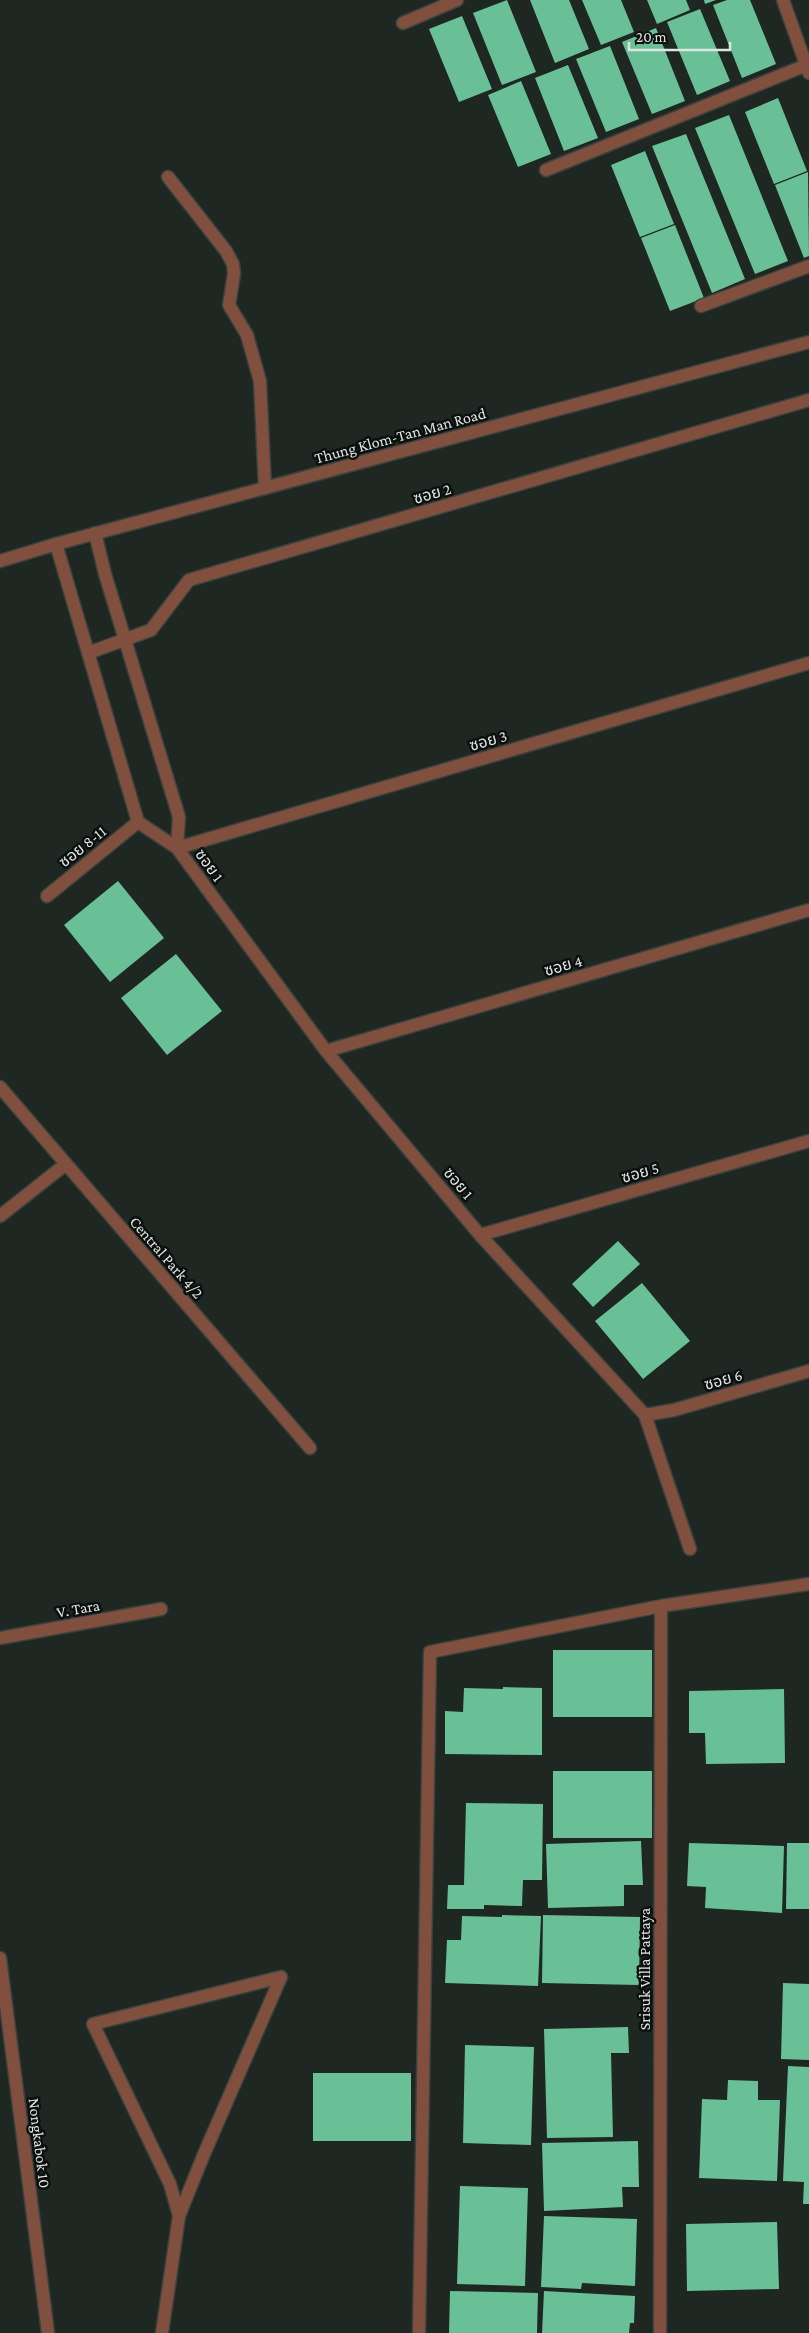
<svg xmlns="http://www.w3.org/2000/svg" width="809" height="2333" font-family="'Crimson Pro','Noto Sans Thai',serif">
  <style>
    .building { fill: #69c097 }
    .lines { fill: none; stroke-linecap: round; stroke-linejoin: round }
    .minor-casing { stroke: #3a423e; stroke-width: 15 }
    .tertiary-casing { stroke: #3a423e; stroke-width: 15 }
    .minor { stroke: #814f3d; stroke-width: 12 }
    .tertiary { stroke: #814f3d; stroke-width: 12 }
    .labels { text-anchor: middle; stroke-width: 5; stroke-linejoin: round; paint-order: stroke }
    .street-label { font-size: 16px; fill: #e0e5e2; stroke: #0b0f0d }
  </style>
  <rect width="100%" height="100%" fill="#1f2723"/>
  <path class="building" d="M 507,0 L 536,72 L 502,85 L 473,13 Z
    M 530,0 L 569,0 L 589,49 L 555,63 Z
    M 582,0 L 621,0 L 634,32 L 601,45 Z
    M 647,0 L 686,0 L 690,10 L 657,24 Z
    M 704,0 L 716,0 L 705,4 Z
    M 727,0 L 750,0 L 776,64 L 742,78 L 713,5 Z
    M 700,9 L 730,81 L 697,95 L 667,22 Z
    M 462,16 L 492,89 L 459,102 L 429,29 Z
    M 656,28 L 685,101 L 652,114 L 622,42 Z
    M 610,46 L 639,119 L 606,132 L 576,59 Z
    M 568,65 L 598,138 L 564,151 L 535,78 Z
    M 521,81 L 551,154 L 518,167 L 488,95 Z
    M 778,98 L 807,171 L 774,184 L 745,112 Z
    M 729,115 L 788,261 L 755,274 L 695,128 Z
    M 686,134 L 745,279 L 712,293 L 652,146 Z
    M 645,151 L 674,224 L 640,237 L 611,165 Z
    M 808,172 L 809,256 L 804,258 L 775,185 Z
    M 675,225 L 704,298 L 670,311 L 641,238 Z
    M 118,881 L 164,938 L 110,982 L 64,925 Z
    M 176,954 L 222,1011 L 167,1055 L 121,998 Z
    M 618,1241 L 640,1264 L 593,1307 L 572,1284 Z
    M 642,1283 L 690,1341 L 643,1379 L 595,1321 Z
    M 553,1650 L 652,1650 L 652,1717 L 553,1717 Z
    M 503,1687 L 542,1688 L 542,1755 L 445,1754 L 445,1711 L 463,1712 L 464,1688 L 503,1689 Z
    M 784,1689 L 785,1763 L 706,1764 L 705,1733 L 689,1733 L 689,1691 Z
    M 553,1771 L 652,1771 L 652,1838 L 553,1838 Z
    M 466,1803 L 543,1804 L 542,1880 L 523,1880 L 522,1906 L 484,1905 L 484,1909 L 447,1909 L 448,1885 L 464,1885 Z
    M 641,1841 L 643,1885 L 624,1885 L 624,1906 L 548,1908 L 546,1844 Z
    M 689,1843 L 784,1846 L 782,1913 L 705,1908 L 706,1887 L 687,1886 Z
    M 787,1843 L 809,1843 L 809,1909 L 786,1909 Z
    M 502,1915 L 541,1916 L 538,1986 L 445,1983 L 447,1940 L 461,1940 L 462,1916 L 502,1917 Z
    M 543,1915 L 640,1917 L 639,1985 L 542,1983 Z
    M 783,1983 L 809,1984 L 809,2060 L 781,2059 Z
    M 628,2027 L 629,2053 L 611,2053 L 613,2137 L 547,2138 L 544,2029 Z
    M 465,2045 L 534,2047 L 531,2145 L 463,2143 Z
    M 788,2066 L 809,2067 L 809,2204 L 803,2204 L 804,2182 L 783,2181 Z
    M 313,2073 L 411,2073 L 411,2141 L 313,2141 Z
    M 728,2080 L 758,2081 L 758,2100 L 780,2100 L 777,2181 L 699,2178 L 702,2099 L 727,2100 Z
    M 638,2141 L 639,2187 L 622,2187 L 623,2207 L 544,2211 L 542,2143 Z
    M 460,2186 L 528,2188 L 525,2286 L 457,2284 Z
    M 544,2216 L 637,2219 L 635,2286 L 582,2283 L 581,2289 L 541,2287 Z
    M 777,2222 L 779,2289 L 687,2291 L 686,2224 Z
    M 450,2291 L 538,2293 L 537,2333 L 449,2333 Z
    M 544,2291 L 635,2296 L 634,2323 L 630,2323 L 629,2333 L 542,2333 Z"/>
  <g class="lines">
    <g class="minor-casing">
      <path id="minor" d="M 783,0 L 809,73
        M 403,23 L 457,0
        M 546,170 L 809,64
        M 168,177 L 226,251 L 233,264 L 234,274 L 229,305 L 247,335 L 260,381 L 265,488
        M 701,306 L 809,266
        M 95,533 L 105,574 L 179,817 L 177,848
        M 56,544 L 138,822 L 177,848 L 326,1051 L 480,1235 L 645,1415 L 690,1549
        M 88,653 L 151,630 L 189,580 L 809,400
        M 177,848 L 809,663
        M 47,896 L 138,822
        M 326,1051 L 809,910
        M 0,1087 L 310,1448
        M 0,1216 L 66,1164
        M 480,1235 L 809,1141
        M 645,1415 L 674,1410 L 809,1371
        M 0,1638 L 161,1609
        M 0,1958 L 48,2333
        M 162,2333 L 179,2216 L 204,2154 L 281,1977 L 93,2024 L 170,2184 L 179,2216
        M 419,2333 L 430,1652 L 661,1606 L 809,1584
        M 660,2333 L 661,1606"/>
    </g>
    <g class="tertiary-casing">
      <path id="tertiary" d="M 0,561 L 56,544 L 809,342"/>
    </g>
    <use href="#minor" class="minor"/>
    <use href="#tertiary" class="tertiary"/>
  </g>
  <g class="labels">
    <g class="street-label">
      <text transform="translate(400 435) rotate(-15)" y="6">Thung Klom-Tan Man Road</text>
      <text transform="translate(432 493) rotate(-16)" y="6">ซอย 2</text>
      <text transform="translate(488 740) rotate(-16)" y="6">ซอย 3</text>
      <text transform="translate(82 846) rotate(-39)" y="6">ซอย 8-11</text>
      <text transform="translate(210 865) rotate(54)" y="6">ซอย 1</text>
      <text transform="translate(563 965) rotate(-16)" y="6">ซอย 4</text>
      <text transform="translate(640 1172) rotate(-16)" y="6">ซอย 5</text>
      <text transform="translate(459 1183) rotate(50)" y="6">ซอย 1</text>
      <text transform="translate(167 1257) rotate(49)" y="6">Central Park 4/2</text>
      <text transform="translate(723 1379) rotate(-16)" y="6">ซอย 6</text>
      <text transform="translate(78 1608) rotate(-10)" y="6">V. Tara</text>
      <text transform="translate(644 1969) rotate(-90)" y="6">Srisuk Villa Pattaya</text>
      <text transform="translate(40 2143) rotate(83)" y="6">Nongkabok 10</text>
    </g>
  </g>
  <path d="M629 42v8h101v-8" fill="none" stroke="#e0e5e2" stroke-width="2.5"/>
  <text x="636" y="42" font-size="15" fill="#e0e5e2" stroke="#0b0f0d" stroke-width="4" paint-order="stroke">20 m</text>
</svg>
